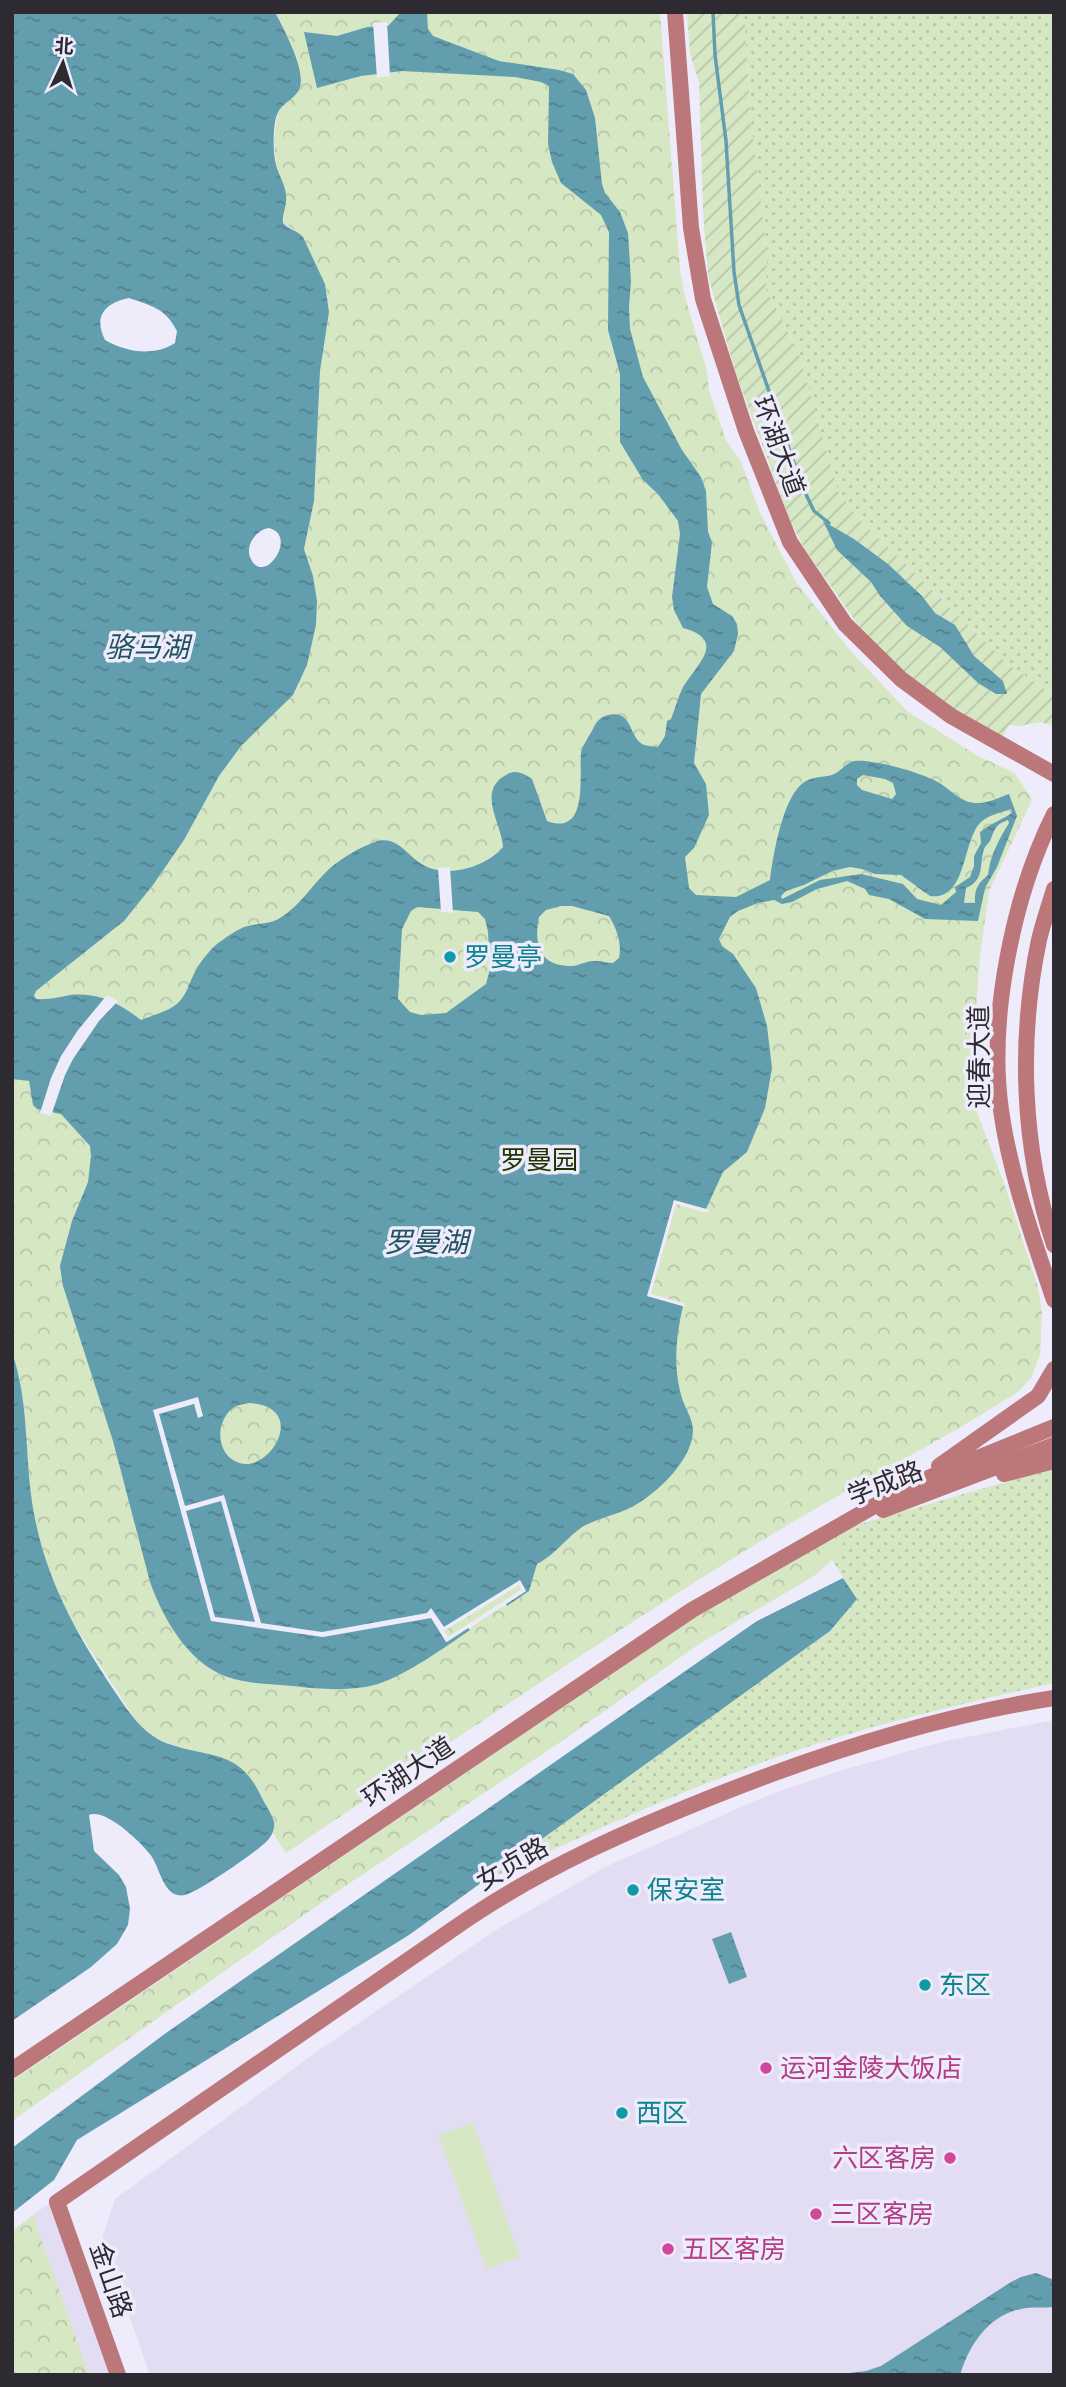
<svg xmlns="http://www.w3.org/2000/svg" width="1066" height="2387" font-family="Karla,'Noto Sans SC',sans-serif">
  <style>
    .built { fill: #e3ddf3 }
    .grass { fill: url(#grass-dots) }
    .forest { fill: url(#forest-crowns) }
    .garden { fill: url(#garden-furrows) }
    .pitch { fill: #d6e7c4 }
    .water { fill: url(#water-ripples); fill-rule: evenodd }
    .pier { fill: #eeebfa; fill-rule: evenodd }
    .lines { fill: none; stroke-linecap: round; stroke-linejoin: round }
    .stream { stroke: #629eae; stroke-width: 3.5 }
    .secondary { stroke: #bb777a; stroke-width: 16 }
    .culture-dot { fill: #0f9aa8; stroke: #eeebfa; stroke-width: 2.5 }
    .hotel-dot { fill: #d1479c; stroke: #eeebfa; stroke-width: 2.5 }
    .labels { text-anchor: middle; stroke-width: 7; stroke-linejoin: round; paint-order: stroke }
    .street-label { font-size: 26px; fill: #2d2b31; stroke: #eeebfa }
    .culture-label { font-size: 26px; fill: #0d838f; stroke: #eeebfa; text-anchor: start }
    .park-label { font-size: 26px; fill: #203300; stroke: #eeebfa }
    .hotel-label { font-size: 26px; fill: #b23c85; stroke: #eeebfa; text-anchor: start }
    .water-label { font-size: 28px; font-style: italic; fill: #205360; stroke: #eeebfa }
  </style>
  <defs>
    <pattern id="grass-dots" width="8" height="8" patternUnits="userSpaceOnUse" patternTransform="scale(1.75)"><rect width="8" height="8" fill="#d6e7c4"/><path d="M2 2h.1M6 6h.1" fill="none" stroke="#b8c6a9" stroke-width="1.8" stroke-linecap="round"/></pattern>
    <pattern id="forest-crowns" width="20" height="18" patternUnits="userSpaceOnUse" patternTransform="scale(1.75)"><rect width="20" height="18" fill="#d6e7c4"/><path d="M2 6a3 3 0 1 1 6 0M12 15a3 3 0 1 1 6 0" fill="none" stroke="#b8c6a9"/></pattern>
    <pattern id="garden-furrows" width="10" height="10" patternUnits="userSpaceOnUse" patternTransform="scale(1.75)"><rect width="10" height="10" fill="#d6e7c4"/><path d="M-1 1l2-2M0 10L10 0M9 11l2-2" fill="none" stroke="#b8c6a9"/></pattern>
    <pattern id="water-ripples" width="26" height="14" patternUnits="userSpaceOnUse" patternTransform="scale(1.75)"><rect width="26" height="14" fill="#629eae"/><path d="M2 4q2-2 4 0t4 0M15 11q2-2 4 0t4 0" fill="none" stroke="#51818e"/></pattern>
  </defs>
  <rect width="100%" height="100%" fill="#eeebfa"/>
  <path class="built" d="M 1054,1720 L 1054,2375 L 150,2375 L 102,2238 L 115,2199 L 322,2048 L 496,1930 L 605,1867 L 766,1796 L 836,1772 L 941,1742 Z
    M 51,2202 L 111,2375 L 89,2375 L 33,2215 Z"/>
  <path class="grass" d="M 744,12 L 1054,12 L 1054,696 L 1008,664 L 859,519 L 838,491 L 799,354 L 766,289 L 767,255 L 750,111 Z
    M 1046,1470 L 1054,1470 L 1054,1683 C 974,1701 894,1719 816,1744 C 700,1781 588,1833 477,1885 L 830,1631 L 857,1599 L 832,1560 L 845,1539 L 843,1529 Z"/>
  <path class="forest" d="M 275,12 L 660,12 L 680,270 L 685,297 L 707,371 L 709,391 L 726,440 L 741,462 L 760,513 L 796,582 L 849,649 L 907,711 L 976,755 L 1015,773 L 1032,800 L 989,891 L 980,956 L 974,1036 L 976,1110 L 1004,1183 L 1037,1284 L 1042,1311 L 1040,1355 L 1031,1378 L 1019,1391 C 942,1441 860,1481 781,1529 C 613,1631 450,1743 286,1853 L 273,1833 L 274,1823 L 195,1751 L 173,1745 L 154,1737 L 137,1722 L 69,1617 L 52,1583 L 37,1538 L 12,1352 L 12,1079 L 26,1079 L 31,1085 L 70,995 L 41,1000 L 34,996 L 36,991 L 124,921 L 153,885 L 184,840 L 219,776 L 240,746 L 263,722 L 308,561 L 304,549 L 314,501 L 320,371 L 329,312 L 325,284 L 307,246 L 298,232 L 283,223 L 286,196 L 276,163 L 274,140 L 278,110 L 285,102 L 294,96 L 298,66 L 292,46 Z
    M 843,1529 L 846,1539 L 832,1560 L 814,1576 L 702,1642 L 562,1741 L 338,1891 L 12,2121 L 12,2081 L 699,1615 Z
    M 33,2215 L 89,2375 L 12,2375 L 12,2231 Z"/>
  <path class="garden" d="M 687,12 L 744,12 L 750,111 L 767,255 L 766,289 L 799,354 L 838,491 L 859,519 L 1008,664 L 1054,696 L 1054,726 L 1041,722 L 1019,726 L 1009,725 L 1002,738 L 938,701 L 903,671 L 861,629 L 804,548 L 790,520 L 736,374 L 708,276 L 703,211 L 699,82 L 690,54 Z"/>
  <path class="pitch" d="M 473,2123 L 520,2257 L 486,2269 L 439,2135 Z"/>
  <path class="water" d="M 12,12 L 275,12 C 283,28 311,77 297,93 C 287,105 279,103 275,122 C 273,136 273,152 276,165 C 279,176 286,186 286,196 C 287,206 282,214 283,223 C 289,230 297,230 303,237 L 325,284 L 329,312 L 320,371 L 314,501 L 304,549 L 313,576 L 317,601 L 316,625 L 307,665 L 293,695 L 241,746 L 219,776 L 184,840 L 153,885 L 124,921 L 36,991 L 34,996 L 37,999 C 48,1000 59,997 70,995 C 99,992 119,1003 141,1020 C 153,1015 170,1011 179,1002 C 187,994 189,983 194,974 C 199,963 209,951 217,944 C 225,938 235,931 244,927 C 256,923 269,925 280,918 C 300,906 312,885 329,869 C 342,858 358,848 375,842 C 398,834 407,857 425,866 C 449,878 486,867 503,847 C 502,824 476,791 506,775 C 515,769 523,773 532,779 L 547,821 C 589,837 579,775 581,753 C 583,745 589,736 593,729 C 596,722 600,717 608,715 C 633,710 628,735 642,744 C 646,746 652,746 658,747 L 665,736 L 667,721 L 671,719 C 675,709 678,697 683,687 C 698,663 727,640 683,628 L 674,610 L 672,597 L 680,534 L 678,521 L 658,494 L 643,480 L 620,442 L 620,374 L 608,330 L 609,232 L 601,215 L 561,183 L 552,162 L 548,144 L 549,86 L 541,82 L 515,77 L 402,71 L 361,76 L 317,88 L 304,32 L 337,36 L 367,27 L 388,26 L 401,12 L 427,12 L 428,29 L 433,36 L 499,61 L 559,70 L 573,74 L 586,90 L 595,118 L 602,184 L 605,193 L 620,212 L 628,233 L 631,281 L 629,307 L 630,329 L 643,377 L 682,450 L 701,477 L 706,491 L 708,532 L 712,542 L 707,587 L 713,604 L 732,616 L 737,624 L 738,634 L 734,651 L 701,694 L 694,763 L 706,784 L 709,815 L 694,848 L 685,857 L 689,888 L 696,895 L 736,897 L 770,880 C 773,856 783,793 806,781 C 813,777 824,777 832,775 C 841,772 844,764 854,761 C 871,758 927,774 941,784 C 953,792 963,804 979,803 C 988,803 1000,797 1009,794 L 1017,816 L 997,867 L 985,888 L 978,921 L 925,919 L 889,899 L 869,895 L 865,889 L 847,881 L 817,889 L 792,902 L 782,904 L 774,900 L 758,903 L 738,911 L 730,917 L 719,939 L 722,946 L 733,954 L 756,988 L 767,1026 L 772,1068 L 765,1108 L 747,1152 L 723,1172 L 706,1209 L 674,1201 L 648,1296 L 683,1306 C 676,1336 673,1365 681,1395 C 684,1407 693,1418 693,1431 C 692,1461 656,1494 632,1507 C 616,1515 598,1518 582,1527 C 566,1538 555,1555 537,1564 L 529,1591 L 507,1606 L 506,1604 L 526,1591 L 520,1581 L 439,1630 L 447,1642 L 468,1628 L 470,1630 C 444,1648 406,1675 378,1684 C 350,1692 320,1689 293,1686 C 274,1684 252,1684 234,1679 C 191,1668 164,1621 150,1582 L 113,1441 L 63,1286 L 60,1266 L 72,1221 L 88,1182 L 91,1156 L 90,1146 L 61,1114 L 37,1109 L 33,1105 L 29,1081 L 12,1079 ZM 129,298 C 152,306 165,308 177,331 L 175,343 C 154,357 126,352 105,340 C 93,316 105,303 129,298 ZM 269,528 C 298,535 266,584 252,561 C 243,548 255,530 269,528 ZM 863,775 L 885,779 L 893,783 L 896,794 L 892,799 L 862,790 L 857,785 L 857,779 ZM 1011,809 L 1012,813 C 1001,820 990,824 980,832 L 981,843 L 974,856 L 974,866 L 970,877 L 955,887 L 956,892 L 941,905 L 917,899 L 903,884 L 861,874 L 820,880 L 782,899 L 781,896 L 786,891 L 804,885 L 832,871 L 850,867 L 862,869 L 875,874 L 901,875 L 930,896 C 967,901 962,842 980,823 C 988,815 1000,813 1011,809 ZM 1008,820 L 1009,823 C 999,839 990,856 988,875 C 978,883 974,890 975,903 L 964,903 L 966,888 C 985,880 979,865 984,849 C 985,846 988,844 990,841 C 995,830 994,825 1008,820 ZM 561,906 L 572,906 L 609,916 C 617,929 622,944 619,958 L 613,963 C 607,963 601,961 596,961 C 586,960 578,967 568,966 C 538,965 534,942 539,917 L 546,910 ZM 417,907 L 478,912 L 485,919 L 488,932 L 490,969 L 486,984 L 446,1013 L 421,1015 L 410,1012 L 398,999 L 402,929 L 411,911 ZM 249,1403 C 313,1406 266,1482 233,1460 C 216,1449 216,1421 233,1408 C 237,1405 244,1404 249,1403 Z
    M 823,521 L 854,539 L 888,564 L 922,596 L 935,613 L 955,625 L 974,656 L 1003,681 L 1007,694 L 996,694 L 978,683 L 940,647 L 907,626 L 880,596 L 871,582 L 837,550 Z
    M 12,1352 C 28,1400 25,1445 31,1494 C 41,1575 78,1638 124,1705 C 132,1716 141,1728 153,1736 C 161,1742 172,1745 182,1748 C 223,1758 242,1756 262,1798 C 266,1806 272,1814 274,1822 C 275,1829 272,1836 267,1841 C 255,1853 204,1888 188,1894 C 181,1897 173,1895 169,1890 C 161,1881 158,1867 152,1857 C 142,1843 106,1808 89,1815 L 94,1851 L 119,1875 L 126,1887 L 130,1909 L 128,1925 L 117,1944 L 91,1967 L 12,2021 Z
    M 843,1578 L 857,1599 L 830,1631 L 409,1935 L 77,2140 L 54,2180 L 12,2213 L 12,2148 L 166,2033 L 757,1621 Z
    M 731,1932 L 747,1977 L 729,1984 L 712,1939 Z
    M 1036,2273 L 1054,2280 L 1054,2307 C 1045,2308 1035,2307 1026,2308 C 990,2313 970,2343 960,2375 L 833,2375 L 866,2371 L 881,2366 L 1011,2282 L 1021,2277 Z"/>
  <path class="pier" d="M 387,22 L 390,76 L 377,78 L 373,23 Z
    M 450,867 L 453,913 L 441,912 L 438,868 Z
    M 107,995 L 118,1001 L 99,1021 L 73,1059 L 65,1075 L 51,1116 L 40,1113 L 51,1078 L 61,1056 L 78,1030 Z
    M 674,1200 L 710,1210 L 706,1213 L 676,1204 L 651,1294 L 684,1303 L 686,1307 L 647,1296 Z
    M 198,1397 L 203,1416 L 198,1418 L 194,1404 L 159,1414 L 185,1506 L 224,1495 L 261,1623 L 322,1632 L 427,1613 L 431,1608 L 444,1627 L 520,1580 L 526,1591 L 506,1604 L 504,1608 L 503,1606 L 471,1627 L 472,1629 L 468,1628 L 446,1642 L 431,1618 L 323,1637 L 211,1621 L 153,1410 ZM 221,1501 L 255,1622 L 215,1617 L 186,1511 ZM 519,1585 L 521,1590 L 448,1637 L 444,1631 Z"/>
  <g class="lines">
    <path class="stream" d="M 713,12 L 715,55 L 726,141 L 734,272 L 739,305 L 802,486 L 814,511 L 829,523"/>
    <path class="secondary" d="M 675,12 L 691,228 L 703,299 L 746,431 L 790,542 L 845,624 L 901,679 L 951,716 L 1054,774
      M 1054,814 C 1013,896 988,1019 1001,1110 C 1010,1175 1033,1238 1054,1300
      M 1054,889 C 1049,906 1043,923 1039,940 C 1018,1040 1022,1148 1054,1245
      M 939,1466 L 1038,1396 L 1054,1369
      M 1004,1474 L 1054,1461
      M 883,1510 L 1054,1445
      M 12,2070 L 692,1610 L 911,1485 L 1054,1427
      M 118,2375 L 57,2202 L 469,1918 C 545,1867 627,1831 712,1797 C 822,1753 936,1716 1054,1698"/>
  </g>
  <g class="culture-dot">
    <circle cx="450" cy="957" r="7"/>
    <circle cx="633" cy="1890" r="7"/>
    <circle cx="925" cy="1985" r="7"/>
    <circle cx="622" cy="2113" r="7"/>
  </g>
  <g class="hotel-dot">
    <circle cx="766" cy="2068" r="7"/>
    <circle cx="950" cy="2158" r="7"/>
    <circle cx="816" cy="2214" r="7"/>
    <circle cx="668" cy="2249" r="7"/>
  </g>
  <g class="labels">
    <g class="street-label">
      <text transform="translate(779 446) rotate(70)" y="9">环湖大道</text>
      <text transform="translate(979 1057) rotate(-90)" y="9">迎春大道</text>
      <text transform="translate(885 1483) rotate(-21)" y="9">学成路</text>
      <text transform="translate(408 1772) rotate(-34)" y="9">环湖大道</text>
      <text transform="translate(512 1864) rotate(-30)" y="9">女贞路</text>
      <text transform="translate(111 2280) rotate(71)" y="9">金山路</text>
    </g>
    <g class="culture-label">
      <text x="464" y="966">罗曼亭</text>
      <text x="647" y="1899">保安室</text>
      <text x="939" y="1994">东区</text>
      <text x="636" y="2122">西区</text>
    </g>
    <g class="park-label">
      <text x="539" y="1169">罗曼园</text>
    </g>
    <g class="hotel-label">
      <text x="780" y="2077">运河金陵大饭店</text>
      <text x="936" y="2167" text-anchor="end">六区客房</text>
      <text x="830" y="2223">三区客房</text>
      <text x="682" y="2258">五区客房</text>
    </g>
    <g class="water-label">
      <text x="147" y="657">骆马湖</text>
      <text x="426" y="1252">罗曼湖</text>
    </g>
  </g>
  <rect width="1066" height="2387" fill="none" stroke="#2d2b31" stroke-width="28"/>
  <g transform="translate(63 63) rotate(4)" stroke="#eeebfa" stroke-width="5" paint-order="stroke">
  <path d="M0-5L12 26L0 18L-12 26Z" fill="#2d2b31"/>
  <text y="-10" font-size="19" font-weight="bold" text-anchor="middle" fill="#2d2b31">北</text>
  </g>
</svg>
